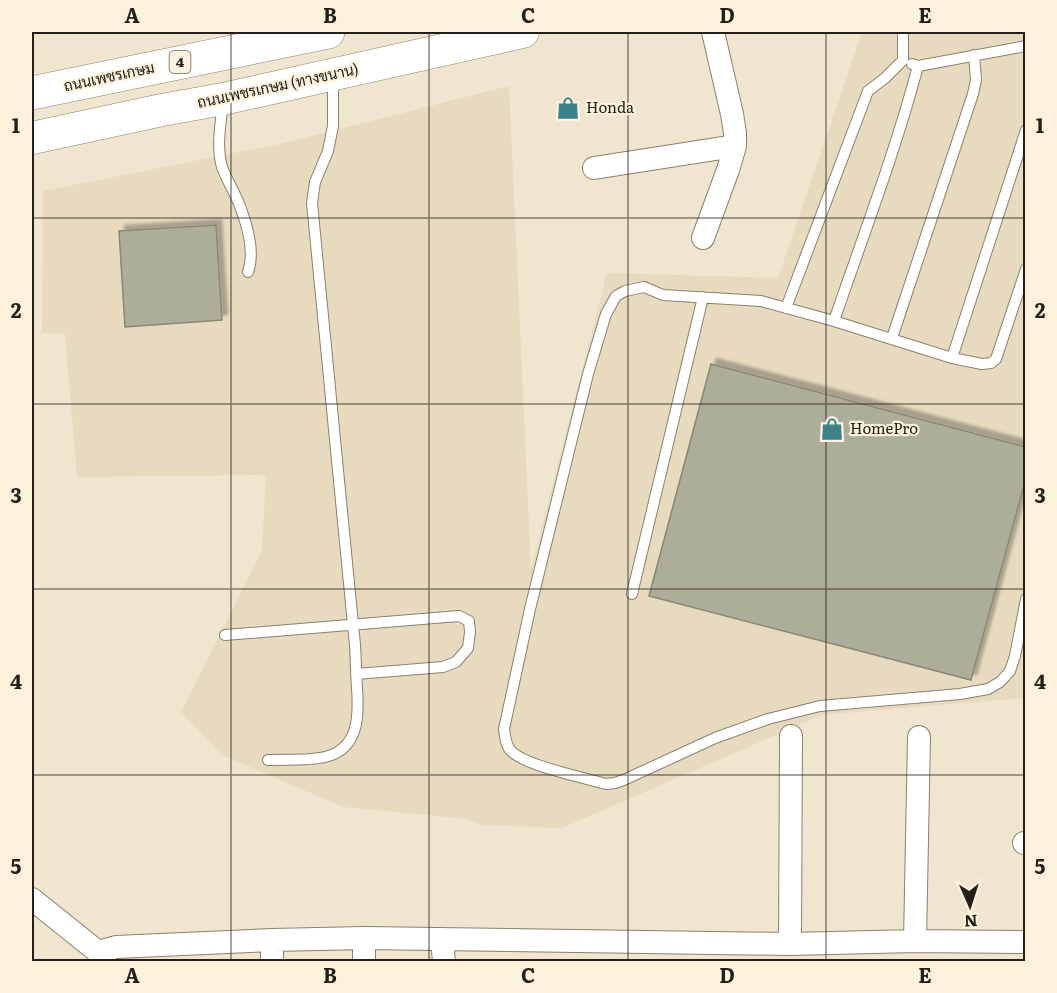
<svg xmlns="http://www.w3.org/2000/svg" width="1057" height="993" font-family="Literata,Sarabun,serif">
  <style>
    .built { fill: #e7dabe }
    .building { fill: #adae99; stroke: #878873; stroke-width: 1.5; filter: url(#shadow) }
    .lines { fill: none; stroke-linecap: round; stroke-linejoin: round }
    .service-casing { stroke: #8a816e; stroke-width: 12 }
    .minor-casing { stroke: #8a816e; stroke-width: 24 }
    .secondary-casing { stroke: #8a816e; stroke-width: 33 }
    .trunk-casing { stroke: #8a816e; stroke-width: 34 }
    .service { stroke: #fff; stroke-width: 10 }
    .minor { stroke: #fff; stroke-width: 22 }
    .secondary { stroke: #fff; stroke-width: 32 }
    .trunk { stroke: #fff; stroke-width: 33 }
    .grid { fill: none; stroke: #242019; stroke-width: 1.5; stroke-opacity: 0.55 }
    .labels { text-anchor: middle; stroke-width: 4.5; stroke-linejoin: round; paint-order: stroke }
    .shield { fill: #fdf3dd; stroke: #655f54; stroke-width: 1.5 }
    .shield-label { font-size: 14px; font-weight: bold; fill: #242019 }
    .street-label { font-size: 15px; fill: #242019; stroke: #fdf3dd }
    .poi-label { font-size: 15px; fill: #242019; stroke: #fdf3dd; text-anchor: start }
    .neatline { fill: none; stroke: #242019; stroke-width: 2 }
    .grid-label { font-size: 20px; text-anchor: middle; font-weight: bold; fill: #242019 }
  </style>
  <defs>
    <filter id="shadow"><feDropShadow dx="5.5" dy="-5.5" stdDeviation="1.5" flood-color="#0004"/></filter>
  </defs>
  <rect width="100%" height="100%" fill="#f0e6d0"/>
  <path class="built" d="M 862,32 L 1025,32 L 1025,698 L 822,715 L 562,828 L 481,825 L 467,819 L 343,807 L 222,755 L 181,712 L 262,550 L 266,475 L 77,477 L 65,334 L 42,333 L 43,191 L 284,143 L 509,86 L 531,569 L 607,273 L 778,278 Z"/>
  <path class="building" d="M 216,225 L 222,320 L 125,327 L 119,231 Z
    M 711,364 L 1026,447 L 1026,478 L 971,680 L 649,596 Z"/>
  <g class="lines">
    <g class="service-casing">
      <path id="service" d="M 912,64 L 918,66 L 1026,46
        M 223,102 C 221,122 216,146 222,167 C 227,181 236,194 241,209 C 248,228 255,253 248,272
        M 1026,269 L 996,359 L 991,363 L 982,364 L 952,358 L 834,321 L 761,301 L 663,295 L 644,287 L 625,291 L 616,296 L 606,314 L 588,374 L 530,609 L 504,729 C 505,737 506,746 511,751 C 526,766 585,778 606,784 L 615,783 L 626,779 L 715,738 L 768,719 L 820,706 L 960,694 L 988,689 L 1000,682 L 1010,671 L 1015,656 L 1026,599
        M 786,308 L 868,91 L 885,78 L 903,60 L 903,32
        M 834,321 C 863,236 895,153 918,66
        M 892,338 L 973,94 L 976,80 L 974,55
        M 952,358 L 1026,130
        M 632,594 L 703,297
        M 225,635 L 459,616 L 469,621 L 470,632 L 468,648 L 456,662 L 443,667 L 356,674
        M 268,760 C 286,759 308,761 325,757 C 359,749 359,716 357,688 C 356,674 356,660 355,645 L 312,203 L 315,182 L 328,151 L 333,126 L 333,78"/>
    </g>
    <g class="minor-casing">
      <path id="minor" d="M 594,168 L 735,146
        M 703,238 L 729,167 L 735,146 L 735,133 L 732,114 L 713,32
        M 1024,843 L 1026,843
        M 32,899 L 98,952 L 105,962
        M 364,938 L 364,962
        M 442,939 L 444,962
        M 272,940 L 272,962
        M 915,941 L 919,737
        M 790,944 L 791,736
        M 98,952 L 116,947 L 272,940 L 364,938 L 790,944 L 915,941 L 1026,942"/>
    </g>
    <g class="secondary-casing">
      <path id="secondary" d="M 32,138 L 162,110 L 223,99 L 523,32"/>
    </g>
    <g class="trunk-casing">
      <path id="trunk" d="M 32,93 L 328,32"/>
    </g>
    <use href="#service" class="service"/>
    <use href="#minor" class="minor"/>
    <use href="#secondary" class="secondary"/>
    <use href="#trunk" class="trunk"/>
  </g>
  <path class="grid" d="M 231,32 L 231,962M 429,32 L 429,962M 628,32 L 628,962M 826,32 L 826,962M 32,218 L 1026,218M 32,404 L 1026,404M 32,589 L 1026,589M 32,775 L 1026,775"/>
  <defs>
    <g id="shop-bare" transform="scale(1.8)"><path d="M-5-2.5h2.3a2.7 3.5 0 0 1 5.4 0H5L5.5 6h-11ZM-1.5-2.5h3a1.5 2.3 0 0 0-3 0Z" fill="#3b838a" stroke="#fdf3dd" stroke-width="2.5" paint-order="stroke"/></g>
  </defs>
  <g fill-rule="evenodd">
    <use href="#shop-bare" x="568" y="108"/>
    <use href="#shop-bare" x="832" y="429"/>
  </g>
  <g class="labels">
    <rect class="shield" x="169.5" y="51" width="21" height="22" rx="4.5"/>
    <g class="shield-label">
      <text x="180" y="67">4</text>
    </g>
    <g class="street-label">
      <text transform="translate(109 77) rotate(-12)" y="5">ถนนเพชรเกษม</text>
      <text transform="translate(278 86) rotate(-12)" y="5">ถนนเพชรเกษม (ทางขนาน)</text>
    </g>
    <g class="poi-label">
      <text x="586" y="113">Honda</text>
      <text x="850" y="434">HomePro</text>
    </g>
  </g>
  <rect width="1057" height="993" fill="none" stroke="#fdf3dd" stroke-width="66"/>
  <g transform="translate(970 906) rotate(177)" stroke="#fdf3dd" stroke-width="4.5" paint-order="stroke">
  <path d="M0-4.5L10 22L0 15L-10 22Z" fill="#242019"/>
  <text y="-9" font-size="16" font-weight="bold" text-anchor="middle" fill="#242019">N</text>
  </g>
  <rect x="33" y="33" width="991" height="927" class="neatline"/>
  <g class="grid-label">
    <text x="132" y="23">A</text>
    <text x="330" y="23">B</text>
    <text x="528" y="23">C</text>
    <text x="727" y="23">D</text>
    <text x="925" y="23">E</text>
    <text x="16" y="133">1</text>
    <text x="1040" y="133">1</text>
    <text x="16" y="318">2</text>
    <text x="1040" y="318">2</text>
    <text x="16" y="503">3</text>
    <text x="1040" y="503">3</text>
    <text x="16" y="689">4</text>
    <text x="1040" y="689">4</text>
    <text x="16" y="874">5</text>
    <text x="1040" y="874">5</text>
    <text x="132" y="983">A</text>
    <text x="330" y="983">B</text>
    <text x="528" y="983">C</text>
    <text x="727" y="983">D</text>
    <text x="925" y="983">E</text>
  </g>
</svg>
